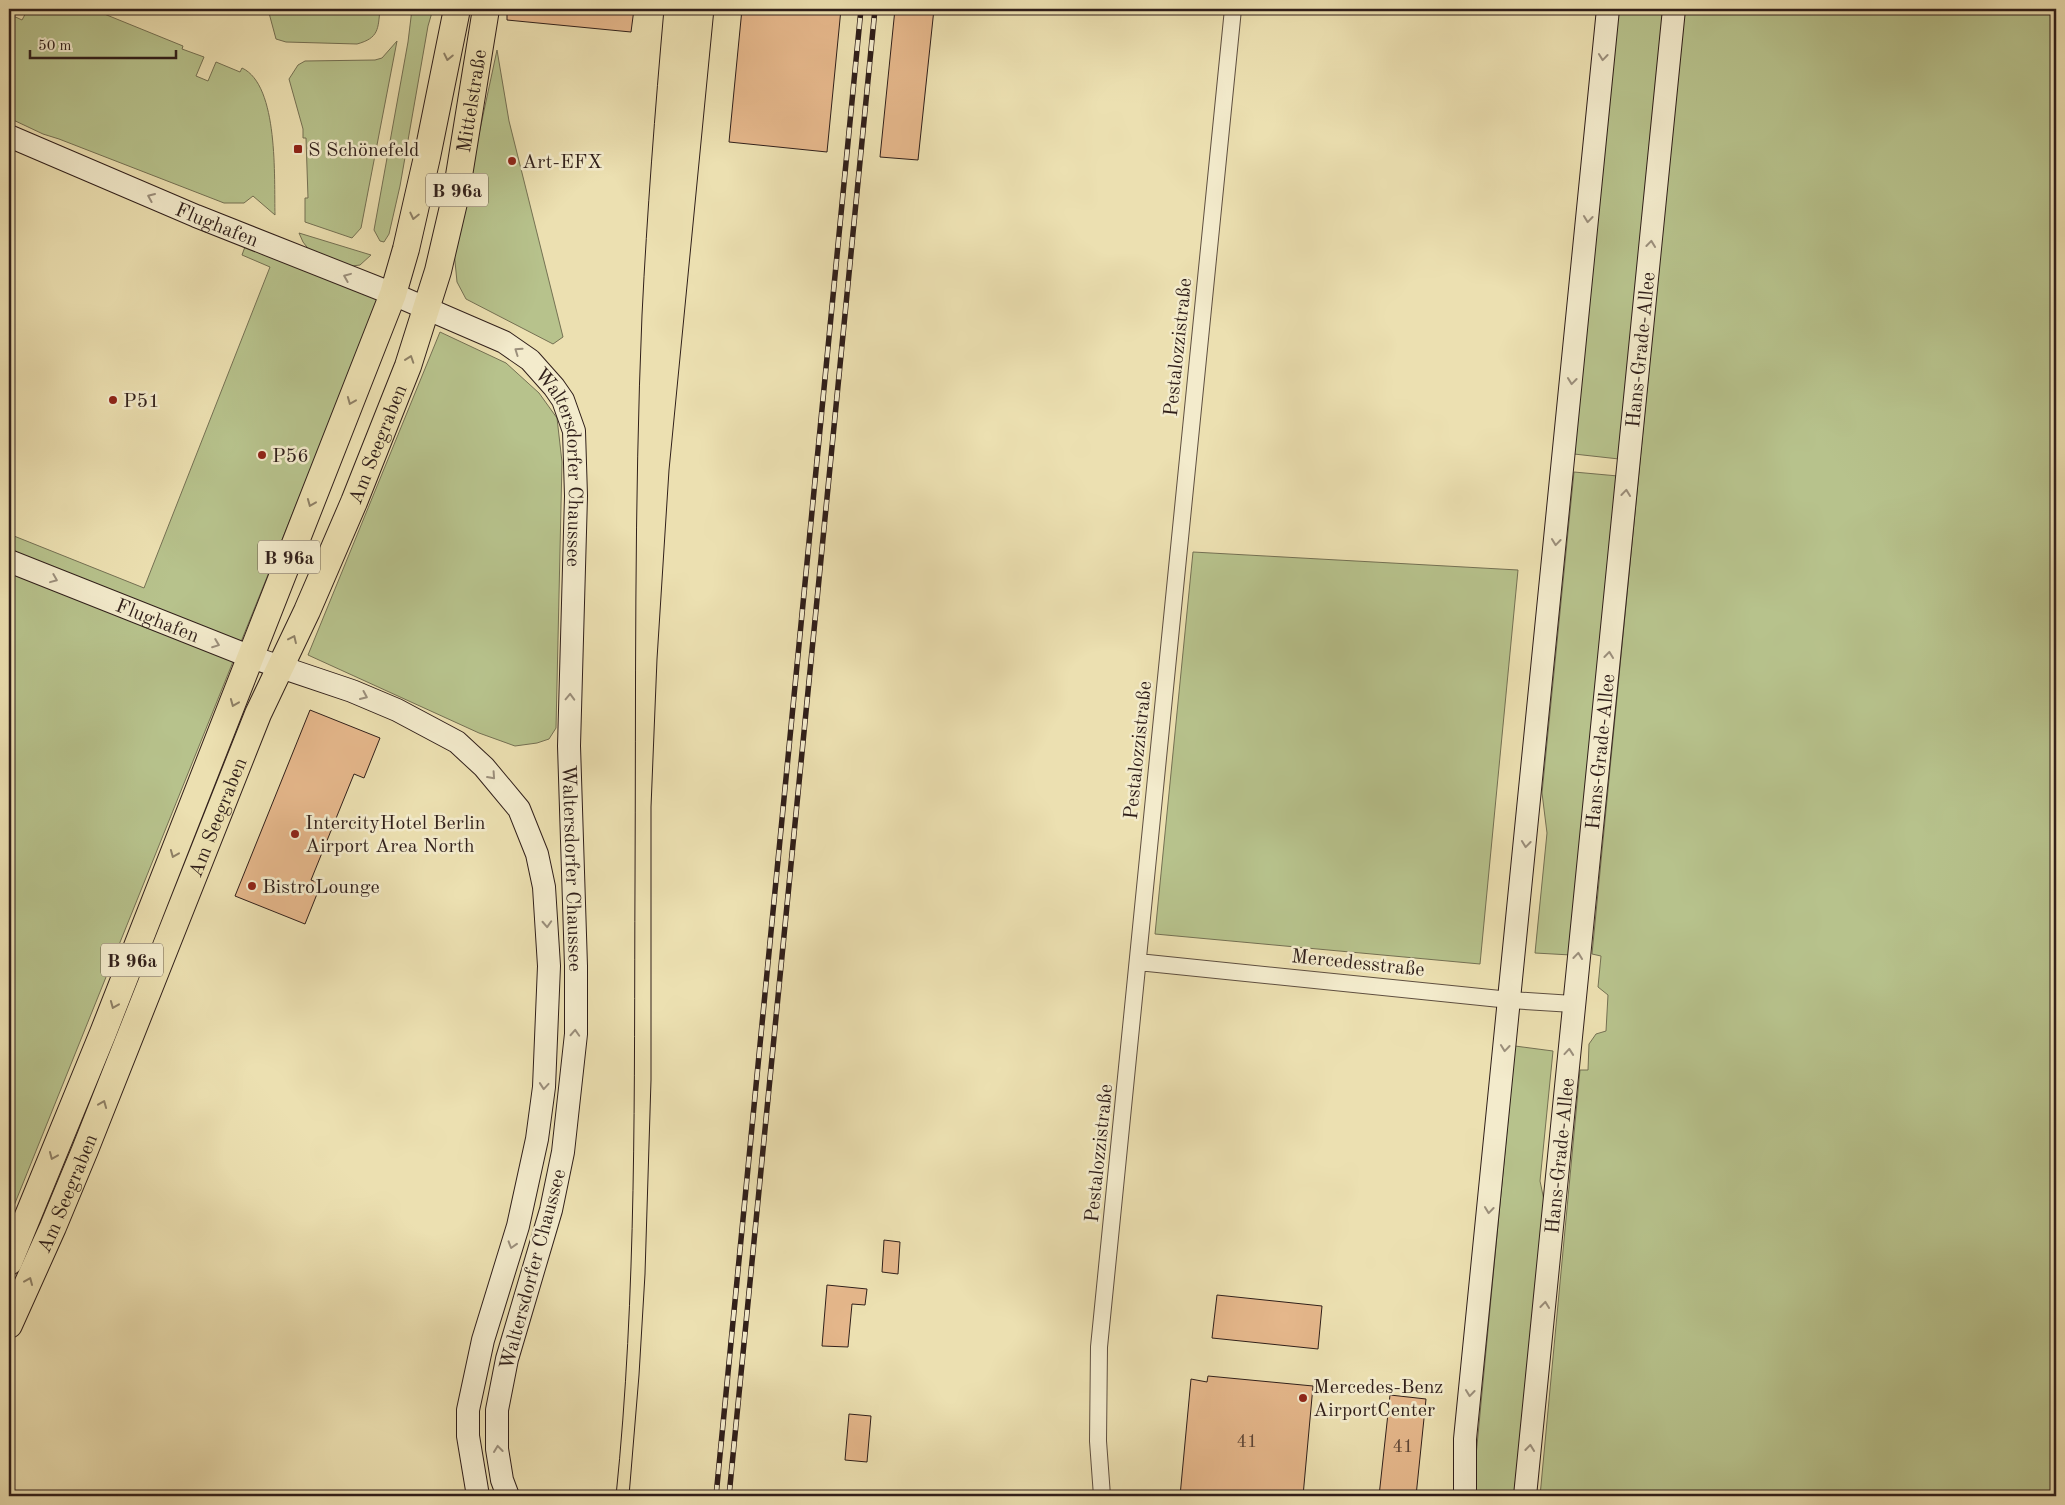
<svg xmlns="http://www.w3.org/2000/svg" width="2065" height="1505" font-family="'Old Standard TT',serif">
  <style>
    .green { fill: #b7c28c; stroke: #747053 }
    .building { fill: #e5b78b; stroke: #301f1a }
    .lines { fill: none; stroke-linecap: round; stroke-linejoin: round }
    .street-casing { stroke: #5f4f40; stroke-width: 18 }
    .secondary-casing { stroke: #301f1a; stroke-width: 24 }
    .primary-casing { stroke: #301f1a; stroke-width: 28 }
    .street { stroke: #f3ebcc; stroke-width: 16 }
    .secondary { stroke: #f3ebcc; stroke-width: 22 }
    .primary { stroke: #ece0b1; stroke-width: 26 }
    .tram { stroke: #301f1a; stroke-width: 1 }
    .rail-casing { stroke: #301f1a; stroke-width: 5.5 }
    .rail { stroke: #f3ebcc; stroke-width: 4; stroke-dasharray: 11; stroke-linecap: butt }
    .oneway { stroke: #8e8066 }
    .oneway2 { stroke: #9b8f7c }
    .poi-dot { fill: #8f2418; stroke: #f3ebcc; stroke-width: 2 }
    .labels { text-anchor: middle; stroke-width: 5; stroke-linejoin: round; paint-order: stroke }
    .number-label { font-size: 18px; fill: #5d4536 }
    .shield { fill: #f3ebcc; stroke: #6a5c4f; stroke-width: 1 }
    .shield-label { font-size: 19px; font-weight: bold; fill: #301f1a }
    .street-label { font-size: 20px; fill: #301f1a; stroke: #f3ebcc }
    .poi-label { font-size: 20px; fill: #301f1a; stroke: #f3ebcc; text-anchor: start }
  </style>
  <rect width="100%" height="100%" fill="#ece0b1"/>
  <filter id="stains"><feTurbulence type="fractalNoise" baseFrequency=".004" numOctaves="4"/><feColorMatrix values="0 0 0 0 .2 0 0 0 0 .09 0 0 0 0 .02 0 0 0 .5 -.17"/></filter>
  <radialGradient id="worn" r=".72"><stop offset=".6" stop-color="#630" stop-opacity="0"/><stop offset="1" stop-color="#630" stop-opacity=".3"/></radialGradient>
  <path class="green" d="M 28,9 L 92,9 L 183,46 L 182,49 L 204,57 L 196,76 L 208,81 L 216,62 L 240,72 L 242,68 C 279,85 274,179 275,215 L 253,196 L 244,203 L 224,203 L 59,139 L 43,134 L 9,118 L 9,14 L 22,20 Z
    M 273,9 L 380,9 C 378,29 379,38 357,44 L 286,42 L 276,39 L 269,13 Z
    M 412,9 L 433,9 L 428,26 L 400,186 L 389,234 L 384,242 L 380,241 L 374,230 L 408,42 Z
    M 1618,9 L 1664,9 L 1619,459 L 1574,454 Z
    M 1684,9 L 2056,9 L 2056,1496 L 1540,1496 L 1580,1070 L 1588,1070 L 1589,1044 L 1596,1034 L 1606,1031 L 1608,995 L 1598,987 L 1601,956 L 1592,954 Z
    M 397,41 L 361,228 L 352,238 L 305,222 L 305,198 L 308,198 L 306,138 L 303,138 L 303,129 L 289,79 L 298,65 L 305,61 L 375,60 L 382,58 Z
    M 497,50 L 509,121 L 563,337 L 553,344 L 466,299 L 457,282 L 454,251 Z
    M 299,233 L 371,255 L 360,265 L 352,266 L 310,251 L 303,242 Z
    M 246,244 L 379,299 L 9,1218 L 9,534 L 144,588 L 270,267 L 242,255 Z
    M 440,332 L 506,363 L 539,393 L 557,418 L 562,462 L 556,728 L 549,739 L 537,743 L 515,746 L 479,733 L 308,655 Z
    M 1574,472 L 1618,476 L 1571,955 L 1535,953 L 1547,833 L 1542,793 Z
    M 1193,552 L 1518,570 L 1480,964 L 1155,934 Z
    M 1515,1046 L 1553,1051 L 1540,1181 L 1545,1205 L 1514,1495 L 1475,1493 L 1474,1477 Z"/>
  <path class="building" d="M 507,9 L 634,9 L 631,32 L 507,20 Z
    M 742,9 L 841,9 L 827,152 L 729,142 Z
    M 895,9 L 934,9 L 918,160 L 880,157 Z
    M 310,710 L 380,738 L 364,778 L 354,774 L 311,880 L 321,884 L 305,924 L 235,896 Z
    M 884,1240 L 900,1242 L 898,1274 L 882,1272 Z
    M 827,1285 L 867,1289 L 865,1305 L 852,1304 L 848,1347 L 822,1346 Z
    M 1217,1295 L 1322,1306 L 1318,1349 L 1212,1338 Z
    M 1208,1376 L 1313,1386 L 1303,1496 L 1180,1496 L 1191,1379 L 1207,1382 Z
    M 1390,1395 L 1426,1399 L 1416,1496 L 1379,1496 Z
    M 849,1414 L 871,1416 L 867,1462 L 845,1460 Z"/>
  <g class="lines">
    <g class="street-casing">
      <path id="street" d="M 1138,962 L 1510,1000 L 1573,1004
        M 1102,1496 L 1098,1441 L 1099,1347 L 1233,9"/>
    </g>
    <g class="secondary-casing">
      <g id="secondary">
        <path id="s1" d="M 9,136 L 196,216 L 393,294 L 504,342 L 530,360 L 554,387 L 563,400 L 574,431 L 576,496 L 569,746 L 576,966 L 576,1034 L 563,1152 L 551,1210 L 507,1359 L 497,1410 L 497,1449 L 502,1480 L 508,1496"/>
        <path id="s2" d="M 9,561 L 251,657 L 352,691 L 397,710 L 457,742 L 484,767 L 519,809 L 537,854 L 544,887 L 549,966 L 544,1087 L 537,1139 L 518,1226 L 483,1340 L 468,1410 L 468,1436 L 478,1496"/>
        <path d="M 1465,1496 L 1465,1439 L 1608,9"/>
        <path id="s3" d="M 1525,1496 L 1674,9"/>
      </g>
    </g>
    <g class="primary-casing">
      <g id="primary">
        <path d="M 9,1262 L 103,1033 L 393,294 L 406,249 L 427,157 L 457,9"/>
        <path id="s4" d="M 9,1325 L 53,1227 L 85,1150 L 258,714 L 307,611 L 354,502 L 408,366 L 438,271 L 456,194 L 486,9"/>
      </g>
    </g>
    <use href="#street" class="street"/>
    <use href="#secondary" class="secondary"/>
    <use href="#primary" class="primary"/>
    <path class="tram" d="M 616,1496 C 637,1293 634,1088 635,883 C 636,694 634,504 642,315 C 647,213 655,111 664,9
      M 629,1496 L 639,1375 L 645,1274 L 651,1080 L 651,807 L 657,659 L 669,470 L 714,9"/>
    <g class="rail-casing">
      <path id="rail" d="M 716,1496 L 861,9
        M 729,1496 L 875,9"/>
    </g>
    <use href="#rail" class="rail"/>
  </g>
  <defs><path id="oneway-chevron" d="M-2-3.5L2.5 0L-2 3.5" fill="none" stroke-width="1.6" stroke-linecap="round" stroke-linejoin="round" transform="scale(1.25)"/></defs>
  <g class="oneway">
    <use href="#oneway-chevron" transform="translate(448 57) rotate(102)"/>
    <use href="#oneway-chevron" transform="translate(414 216) rotate(103)"/>
    <use href="#oneway-chevron" transform="translate(410 359) rotate(-71)"/>
    <use href="#oneway-chevron" transform="translate(351 401) rotate(112)"/>
    <use href="#oneway-chevron" transform="translate(311 503) rotate(112)"/>
    <use href="#oneway-chevron" transform="translate(293 639) rotate(-65)"/>
    <use href="#oneway-chevron" transform="translate(234 703) rotate(112)"/>
    <use href="#oneway-chevron" transform="translate(174 854) rotate(112)"/>
    <use href="#oneway-chevron" transform="translate(114 1005) rotate(112)"/>
    <use href="#oneway-chevron" transform="translate(103 1104) rotate(-68)"/>
    <use href="#oneway-chevron" transform="translate(53 1156) rotate(113)"/>
    <use href="#oneway-chevron" transform="translate(29 1281) rotate(-67)"/>
  </g>
  <g class="oneway2">
    <use href="#oneway-chevron" transform="translate(1603 57) rotate(96)"/>
    <use href="#oneway-chevron" transform="translate(151 197) rotate(-157)"/>
    <use href="#oneway-chevron" transform="translate(1588 219) rotate(96)"/>
    <use href="#oneway-chevron" transform="translate(1651 244) rotate(-84)"/>
    <use href="#oneway-chevron" transform="translate(347 277) rotate(-158)"/>
    <use href="#oneway-chevron" transform="translate(518 351) rotate(-145)"/>
    <use href="#oneway-chevron" transform="translate(1572 381) rotate(96)"/>
    <use href="#oneway-chevron" transform="translate(1626 493) rotate(-84)"/>
    <use href="#oneway-chevron" transform="translate(1556 542) rotate(96)"/>
    <use href="#oneway-chevron" transform="translate(54 579) rotate(22)"/>
    <use href="#oneway-chevron" transform="translate(216 644) rotate(21)"/>
    <use href="#oneway-chevron" transform="translate(1609 655) rotate(-84)"/>
    <use href="#oneway-chevron" transform="translate(364 696) rotate(24)"/>
    <use href="#oneway-chevron" transform="translate(570 697) rotate(-88)"/>
    <use href="#oneway-chevron" transform="translate(492 776) rotate(48)"/>
    <use href="#oneway-chevron" transform="translate(1526 844) rotate(96)"/>
    <use href="#oneway-chevron" transform="translate(547 924) rotate(87)"/>
    <use href="#oneway-chevron" transform="translate(1578 956) rotate(-84)"/>
    <use href="#oneway-chevron" transform="translate(575 1033) rotate(-87)"/>
    <use href="#oneway-chevron" transform="translate(1505 1048) rotate(96)"/>
    <use href="#oneway-chevron" transform="translate(1569 1052) rotate(-85)"/>
    <use href="#oneway-chevron" transform="translate(544 1086) rotate(95)"/>
    <use href="#oneway-chevron" transform="translate(1489 1210) rotate(96)"/>
    <use href="#oneway-chevron" transform="translate(512 1245) rotate(107)"/>
    <use href="#oneway-chevron" transform="translate(1545 1305) rotate(-84)"/>
    <use href="#oneway-chevron" transform="translate(1470 1393) rotate(96)"/>
    <use href="#oneway-chevron" transform="translate(1530 1448) rotate(-84)"/>
    <use href="#oneway-chevron" transform="translate(498 1449) rotate(-97)"/>
  </g>
  <g class="poi-dot">
    <rect x="293" y="144" width="10" height="10" rx="2.5"/>
    <circle cx="512" cy="161" r="5"/>
    <circle cx="113" cy="400" r="5"/>
    <circle cx="262" cy="455" r="5"/>
    <circle cx="295" cy="834" r="5"/>
    <circle cx="252" cy="886" r="5"/>
    <circle cx="1303" cy="1398" r="5"/>
  </g>
  <g class="labels">
    <g class="number-label">
      <text x="1247" y="1447">41</text>
      <text x="1403" y="1452">41</text>
    </g>
    <g class="shield">
      <rect x="426" y="173.5" width="62" height="33" rx="4"/>
      <rect x="258" y="540.5" width="62" height="33" rx="4"/>
      <rect x="101" y="943.5" width="62" height="33" rx="4"/>
    </g>
    <g class="shield-label">
      <text x="457" y="197">B 96a</text>
      <text x="289" y="564">B 96a</text>
      <text x="132" y="967">B 96a</text>
    </g>
    <g class="street-label">
      <text dy="7" stroke="none"><textPath href="#s4" startOffset="1312">Mittelstraße</textPath></text>
      <text dy="7" stroke="none"><textPath href="#s1" startOffset="226">Flughafen</textPath></text>
      <text transform="translate(1177 347) rotate(-84)" y="7">Pestalozzistraße</text>
      <text dy="7" stroke="none"><textPath href="#s3" startOffset="1152">Hans-Grade-Allee</textPath></text>
      <text dy="7" stroke="none"><textPath href="#s4" startOffset="955">Am Seegraben</textPath></text>
      <text dy="7" stroke="none"><textPath href="#s1" startOffset="685">Waltersdorfer Chaussee</textPath></text>
      <text dy="7" stroke="none"><textPath href="#s2" startOffset="160">Flughafen</textPath></text>
      <text transform="translate(1137 750) rotate(-84)" y="7">Pestalozzistraße</text>
      <text dy="7" stroke="none"><textPath href="#s3" startOffset="748">Hans-Grade-Allee</textPath></text>
      <text dy="7" stroke="none"><textPath href="#s4" startOffset="549">Am Seegraben</textPath></text>
      <text dy="7" stroke="none"><textPath href="#s1" startOffset="1090">Waltersdorfer Chaussee</textPath></text>
      <text transform="translate(1358 962) rotate(6)" y="7">Mercedesstraße</text>
      <text transform="translate(1098 1153) rotate(-84)" y="7">Pestalozzistraße</text>
      <text dy="7" stroke="none"><textPath href="#s3" startOffset="342">Hans-Grade-Allee</textPath></text>
      <text dy="7" stroke="none"><textPath href="#s4" startOffset="144">Am Seegraben</textPath></text>
      <text transform="translate(532 1269) rotate(-75)" y="7">Waltersdorfer Chaussee</text>
    </g>
    <g class="poi-label">
      <text x="308" y="156">S Schönefeld</text>
      <text x="522" y="168">Art-EFX</text>
      <text x="123" y="407">P51</text>
      <text x="272" y="462">P56</text>
      <text x="305" y="829">IntercityHotel Berlin<tspan x="305" dy="23">Airport Area North</tspan></text>
      <text x="262" y="893">BistroLounge</text>
      <text x="1313" y="1393">Mercedes-Benz<tspan x="1313" dy="23">AirportCenter</tspan></text>
    </g>
  </g>
  <rect width="2065" height="1505" fill="none" stroke="#ece0b1" stroke-width="30"/>
  <rect x="10" y="10" width="2045" height="1485" fill="none" stroke="#301f1a" stroke-width="2.5"/>
  <rect x="15" y="15" width="2035" height="1475" fill="none" stroke="#301f1a"/>
  <path d="M30 50v8h146v-8" fill="none" stroke="#301f1a" stroke-width="2.5"/>
  <text x="38" y="50" font-size="15" fill="#301f1a" stroke="#f3ebcc" stroke-width="4" paint-order="stroke">50 m</text>
  <rect width="100%" height="100%" filter="url(#stains)"/>
  <rect width="100%" height="100%" fill="url(#worn)"/>
</svg>
